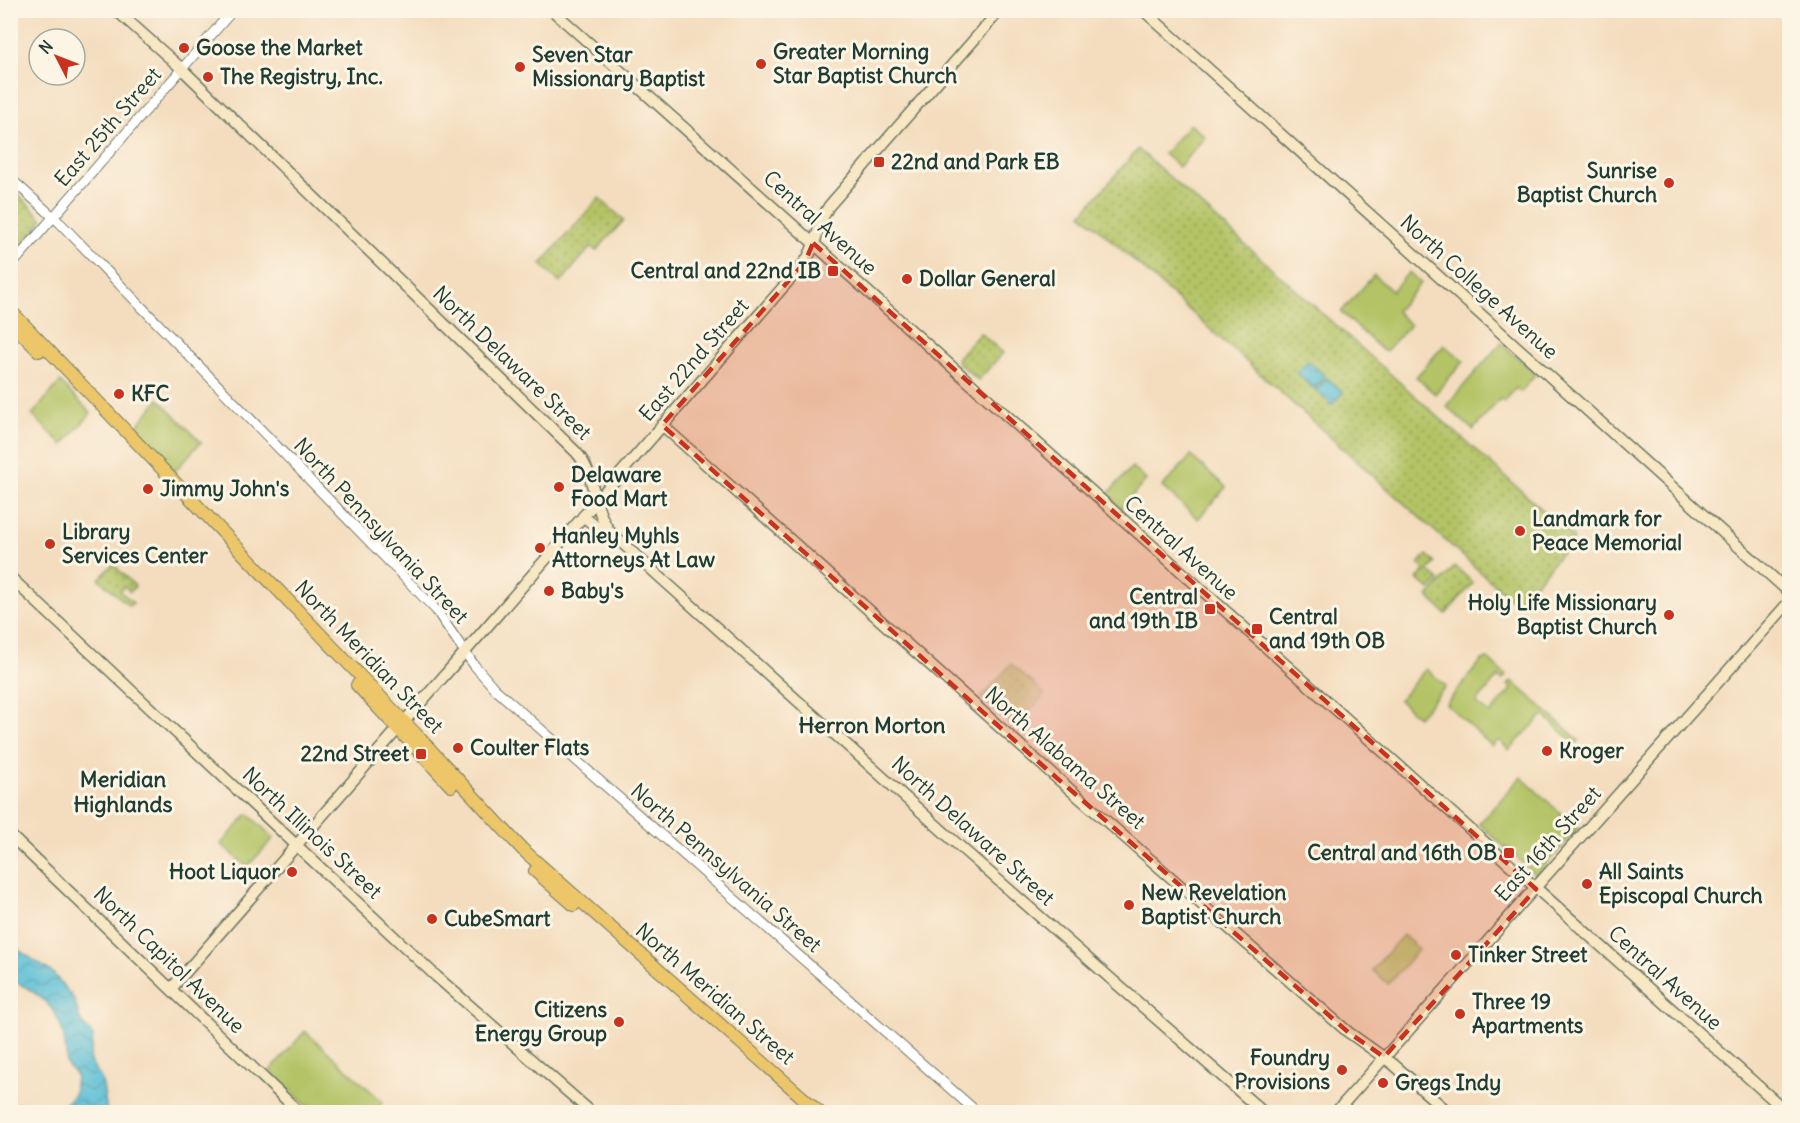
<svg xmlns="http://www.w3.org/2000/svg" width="1800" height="1123" font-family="Delius,sans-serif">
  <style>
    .grass { fill: #b3c365; stroke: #69804c; stroke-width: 1.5 }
    .park { fill: url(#park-dots); stroke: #69804c; stroke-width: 1.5 }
    .water { fill: url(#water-waves); stroke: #3b7d84; stroke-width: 1.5 }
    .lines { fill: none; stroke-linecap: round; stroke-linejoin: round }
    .tertiary-casing { stroke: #6a7564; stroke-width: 11 }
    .secondary-casing { stroke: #6a7564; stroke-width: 13 }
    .primary-casing { stroke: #6a7564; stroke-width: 14 }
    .tertiary { stroke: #fff; stroke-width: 9 }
    .secondary { stroke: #f7e8c3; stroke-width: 10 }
    .primary { stroke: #ecc669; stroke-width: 12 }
    .marked { fill: #c8321e; fill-opacity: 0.2; stroke: #c8321e; stroke-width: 4.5; stroke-dasharray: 12 8; stroke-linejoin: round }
    .poi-dot { fill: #c8321e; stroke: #fcf5e5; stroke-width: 2 }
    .labels { text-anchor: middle; stroke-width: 6; stroke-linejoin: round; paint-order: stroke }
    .poi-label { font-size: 21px; font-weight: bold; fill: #1f3d34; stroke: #fcf5e5; text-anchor: start }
    .street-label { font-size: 21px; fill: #1f3d34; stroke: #fcf5e5 }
    .neighbourhood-label { font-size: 22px; font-weight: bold; fill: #1f3d34; stroke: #fcf5e5 }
  </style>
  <defs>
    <pattern id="park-dots" width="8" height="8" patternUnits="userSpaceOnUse" patternTransform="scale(1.5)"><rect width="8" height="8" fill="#b3c365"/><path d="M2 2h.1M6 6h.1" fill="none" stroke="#91a054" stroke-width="1.8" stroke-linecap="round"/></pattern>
    <pattern id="water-waves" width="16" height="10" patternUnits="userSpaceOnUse" patternTransform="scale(1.5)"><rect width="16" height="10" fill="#57bdd5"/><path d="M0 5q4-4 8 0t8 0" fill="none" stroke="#479bae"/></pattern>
  </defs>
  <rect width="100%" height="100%" fill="#fcf5e5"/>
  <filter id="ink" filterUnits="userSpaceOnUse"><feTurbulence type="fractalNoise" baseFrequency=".0167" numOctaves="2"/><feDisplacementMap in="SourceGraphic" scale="12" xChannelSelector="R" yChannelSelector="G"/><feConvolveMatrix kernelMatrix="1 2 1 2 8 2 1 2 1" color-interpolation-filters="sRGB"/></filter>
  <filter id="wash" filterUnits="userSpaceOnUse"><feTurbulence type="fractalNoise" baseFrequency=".008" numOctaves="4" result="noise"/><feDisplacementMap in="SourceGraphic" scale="24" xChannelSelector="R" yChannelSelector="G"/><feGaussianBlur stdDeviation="1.35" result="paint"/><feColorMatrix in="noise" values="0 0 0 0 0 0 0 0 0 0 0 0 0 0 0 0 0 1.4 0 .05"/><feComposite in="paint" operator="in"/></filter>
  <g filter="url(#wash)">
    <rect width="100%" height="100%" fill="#f4ddbe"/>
    <path class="grass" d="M 1190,124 L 1205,137 L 1179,167 L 1164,154 Z
      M 1409,272 L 1421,283 L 1396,311 L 1410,325 L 1386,351 L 1382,350 L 1341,312 L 1374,275 L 1392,291 Z
      M 1501,343 L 1536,374 L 1521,392 L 1516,388 L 1504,402 L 1500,399 L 1473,430 L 1446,406 Z
      M 1444,345 L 1464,361 L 1435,394 L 1416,377 Z
      M 60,382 L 91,413 L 63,445 L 32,415 Z
      M 159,399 L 201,442 L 174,472 L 134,430 Z
      M 1191,456 L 1226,487 L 1198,519 L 1162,487 Z
      M 1132,467 L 1146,480 L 1121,509 L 1107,495 Z
      M 1488,659 L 1506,676 L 1502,680 L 1498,677 L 1476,703 L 1490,714 L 1512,689 L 1508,685 L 1512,681 L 1579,740 L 1576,744 L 1543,715 L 1509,750 L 1498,740 L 1492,746 L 1446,704 L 1482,660 Z
      M 1426,669 L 1446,686 L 1418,717 L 1399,700 Z
      M 1521,777 L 1578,829 L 1536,875 L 1479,824 Z
      M 248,814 L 274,838 L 247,867 L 221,844 Z
      M 1403,935 L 1419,949 L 1388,984 L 1372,970 Z
      M 305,1031 L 383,1102 L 374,1112 L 313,1112 L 270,1071 Z"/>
    <path class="park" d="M 1138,149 L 1574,538 L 1517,605 L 1082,214 Z
      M 11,187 L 43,219 L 11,259 Z
      M 599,198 L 624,220 L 596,251 L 591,247 L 560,283 L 541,264 Z
      M 980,333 L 1003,353 L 978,380 L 957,362 L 958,357 Z
      M 1427,555 L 1435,563 L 1428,571 L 1439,580 L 1430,590 L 1417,579 L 1425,570 L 1418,564 Z
      M 113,564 L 135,586 L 130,592 L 124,586 L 120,591 L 133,603 L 129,606 L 99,579 Z
      M 1455,566 L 1473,583 L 1446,614 L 1428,597 Z
      M 1011,664 L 1045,694 L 1014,728 L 981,698 Z"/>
    <path class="water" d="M 1308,361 L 1325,376 L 1314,389 L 1297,373 Z
      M 1327,378 L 1343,392 L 1332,405 L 1316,390 Z
      M 10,944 L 53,973 L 74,999 L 80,1020 L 93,1036 L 90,1061 L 102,1080 L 107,1112 L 57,1112 L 74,1095 L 76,1075 L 66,1064 C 67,1020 51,997 11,980 Z"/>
  </g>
  <g filter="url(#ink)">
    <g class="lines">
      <g class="tertiary-casing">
        <path id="tertiary" d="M 10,178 L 60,223 L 436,610 L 474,665 L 495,689 L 977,1112
          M 10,267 L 233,10"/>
      </g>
      <g class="secondary-casing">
        <path id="secondary" d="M 116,10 L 182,69 L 576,452 C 597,475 592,511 612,534 L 966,852 L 1263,1112
          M 552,10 L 1787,1112
          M 1143,10 L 1790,593
          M 662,425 L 1042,765 L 1348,1032 L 1393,1064 L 1448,1112
          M 583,516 L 599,529 L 612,534
          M 10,577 L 437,977 L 591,1112
          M 10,835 L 299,1112
          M 171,989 L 805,262 C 817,246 817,224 829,206 L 1000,10
          M 1336,1112 L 1790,601"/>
      </g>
      <g class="primary-casing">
        <path id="primary" d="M 10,310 L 414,732 L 522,849 L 819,1112
          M 10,322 L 39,351
          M 357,685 L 451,786
          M 535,871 L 574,905"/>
      </g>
      <use href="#tertiary" class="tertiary"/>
      <use href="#secondary" class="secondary"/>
      <use href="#primary" class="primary"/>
    </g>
  </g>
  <path class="marked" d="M 813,243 L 1536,889 L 1384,1057 L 1348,1032 L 1042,765 L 662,425 L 805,262 Z"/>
  <g class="poi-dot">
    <circle cx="184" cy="48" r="6"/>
    <circle cx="761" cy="64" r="6"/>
    <circle cx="520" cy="67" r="6"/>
    <circle cx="208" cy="77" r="6"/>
    <rect x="873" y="156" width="12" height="12" rx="3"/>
    <circle cx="1669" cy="183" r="6"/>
    <rect x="827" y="265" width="12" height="12" rx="3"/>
    <circle cx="907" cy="279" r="6"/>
    <circle cx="119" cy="394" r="6"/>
    <circle cx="559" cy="487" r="6"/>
    <circle cx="148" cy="489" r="6"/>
    <circle cx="1520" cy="531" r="6"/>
    <circle cx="50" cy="544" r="6"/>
    <circle cx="540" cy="548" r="6"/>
    <circle cx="549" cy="591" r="6"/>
    <rect x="1204" y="603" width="12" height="12" rx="3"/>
    <circle cx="1669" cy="615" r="6"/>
    <rect x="1251" y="623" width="12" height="12" rx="3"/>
    <circle cx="458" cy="748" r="6"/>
    <circle cx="1547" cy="751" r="6"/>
    <rect x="415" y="748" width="12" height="12" rx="3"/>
    <rect x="1503" y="847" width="12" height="12" rx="3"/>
    <circle cx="292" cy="872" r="6"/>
    <circle cx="1587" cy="884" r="6"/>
    <circle cx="1129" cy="905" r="6"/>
    <circle cx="432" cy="919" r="6"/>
    <circle cx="1456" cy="955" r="6"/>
    <circle cx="1460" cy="1014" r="6"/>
    <circle cx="619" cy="1022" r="6"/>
    <circle cx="1342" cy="1070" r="6"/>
    <circle cx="1383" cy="1083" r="6"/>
  </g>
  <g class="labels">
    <g class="poi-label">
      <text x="196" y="55">Goose the Market</text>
      <text x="773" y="59">Greater Morning<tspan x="773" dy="24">Star Baptist Church</tspan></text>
      <text x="532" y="62">Seven Star<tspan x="532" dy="24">Missionary Baptist</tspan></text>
      <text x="220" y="84">The Registry, Inc.</text>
      <text x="891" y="169">22nd and Park EB</text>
      <text x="1657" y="178" text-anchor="end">Sunrise<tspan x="1657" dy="24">Baptist Church</tspan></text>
      <text x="821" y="278" text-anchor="end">Central and 22nd IB</text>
      <text x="919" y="286">Dollar General</text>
      <text x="131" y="401">KFC</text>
      <text x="571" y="482">Delaware<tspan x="571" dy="24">Food Mart</tspan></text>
      <text x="160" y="496">Jimmy John's</text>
      <text x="1532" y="526">Landmark for<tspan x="1532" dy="24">Peace Memorial</tspan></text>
      <text x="62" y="539">Library<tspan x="62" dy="24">Services Center</tspan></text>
      <text x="552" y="543">Hanley Myhls<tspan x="552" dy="24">Attorneys At Law</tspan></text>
      <text x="561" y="598">Baby's</text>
      <text x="1198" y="604" text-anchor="end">Central<tspan x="1198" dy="24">and 19th IB</tspan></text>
      <text x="1657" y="610" text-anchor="end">Holy Life Missionary<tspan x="1657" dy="24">Baptist Church</tspan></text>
      <text x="1269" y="624">Central<tspan x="1269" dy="24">and 19th OB</tspan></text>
      <text x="470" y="755">Coulter Flats</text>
      <text x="1559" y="758">Kroger</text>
      <text x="409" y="761" text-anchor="end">22nd Street</text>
      <text x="1497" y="860" text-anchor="end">Central and 16th OB</text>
      <text x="280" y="879" text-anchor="end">Hoot Liquor</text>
      <text x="1599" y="879">All Saints<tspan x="1599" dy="24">Episcopal Church</tspan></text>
      <text x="1141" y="900">New Revelation<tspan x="1141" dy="24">Baptist Church</tspan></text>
      <text x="444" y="926">CubeSmart</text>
      <text x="1468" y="962">Tinker Street</text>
      <text x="1472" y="1009">Three 19<tspan x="1472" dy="24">Apartments</tspan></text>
      <text x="607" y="1017" text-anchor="end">Citizens<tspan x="607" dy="24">Energy Group</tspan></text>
      <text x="1330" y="1065" text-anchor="end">Foundry<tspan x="1330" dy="24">Provisions</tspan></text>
      <text x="1395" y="1090">Gregs Indy</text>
    </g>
    <g class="street-label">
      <text transform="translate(108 127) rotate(-49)" y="7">East 25th Street</text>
      <text transform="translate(820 223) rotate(42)" y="7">Central Avenue</text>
      <text transform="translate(1479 287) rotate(42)" y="7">North College Avenue</text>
      <text transform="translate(694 360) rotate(-49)" y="7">East 22nd Street</text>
      <text transform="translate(512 363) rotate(44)" y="7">North Delaware Street</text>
      <text transform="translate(381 531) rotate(47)" y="7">North Pennsylvania Street</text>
      <text transform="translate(1181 548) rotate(42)" y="7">Central Avenue</text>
      <text transform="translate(369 657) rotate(46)" y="7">North Meridian Street</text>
      <text transform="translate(1065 758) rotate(41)" y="7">North Alabama Street</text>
      <text transform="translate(973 831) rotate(42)" y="7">North Delaware Street</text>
      <text transform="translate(312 833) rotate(43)" y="7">North Illinois Street</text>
      <text transform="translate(1548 844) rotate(-48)" y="7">East 16th Street</text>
      <text transform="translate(726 868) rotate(41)" y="7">North Pennsylvania Street</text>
      <text transform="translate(169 960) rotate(44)" y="7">North Capitol Avenue</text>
      <text transform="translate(1665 978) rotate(42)" y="7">Central Avenue</text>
      <text transform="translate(715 994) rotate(41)" y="7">North Meridian Street</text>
    </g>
    <g class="neighbourhood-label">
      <text x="872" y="733">Herron Morton</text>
      <text x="123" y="787">Meridian<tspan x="123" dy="25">Highlands</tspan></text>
    </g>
  </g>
  <rect width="1800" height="1123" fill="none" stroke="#fcf5e5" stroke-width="36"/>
  <g transform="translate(57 57) rotate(312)"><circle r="28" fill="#fcf5e5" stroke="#a4ab9e" stroke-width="1.5"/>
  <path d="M0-4.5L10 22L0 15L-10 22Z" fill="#c8321e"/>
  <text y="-9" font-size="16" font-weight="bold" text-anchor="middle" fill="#1f3d34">N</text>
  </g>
</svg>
